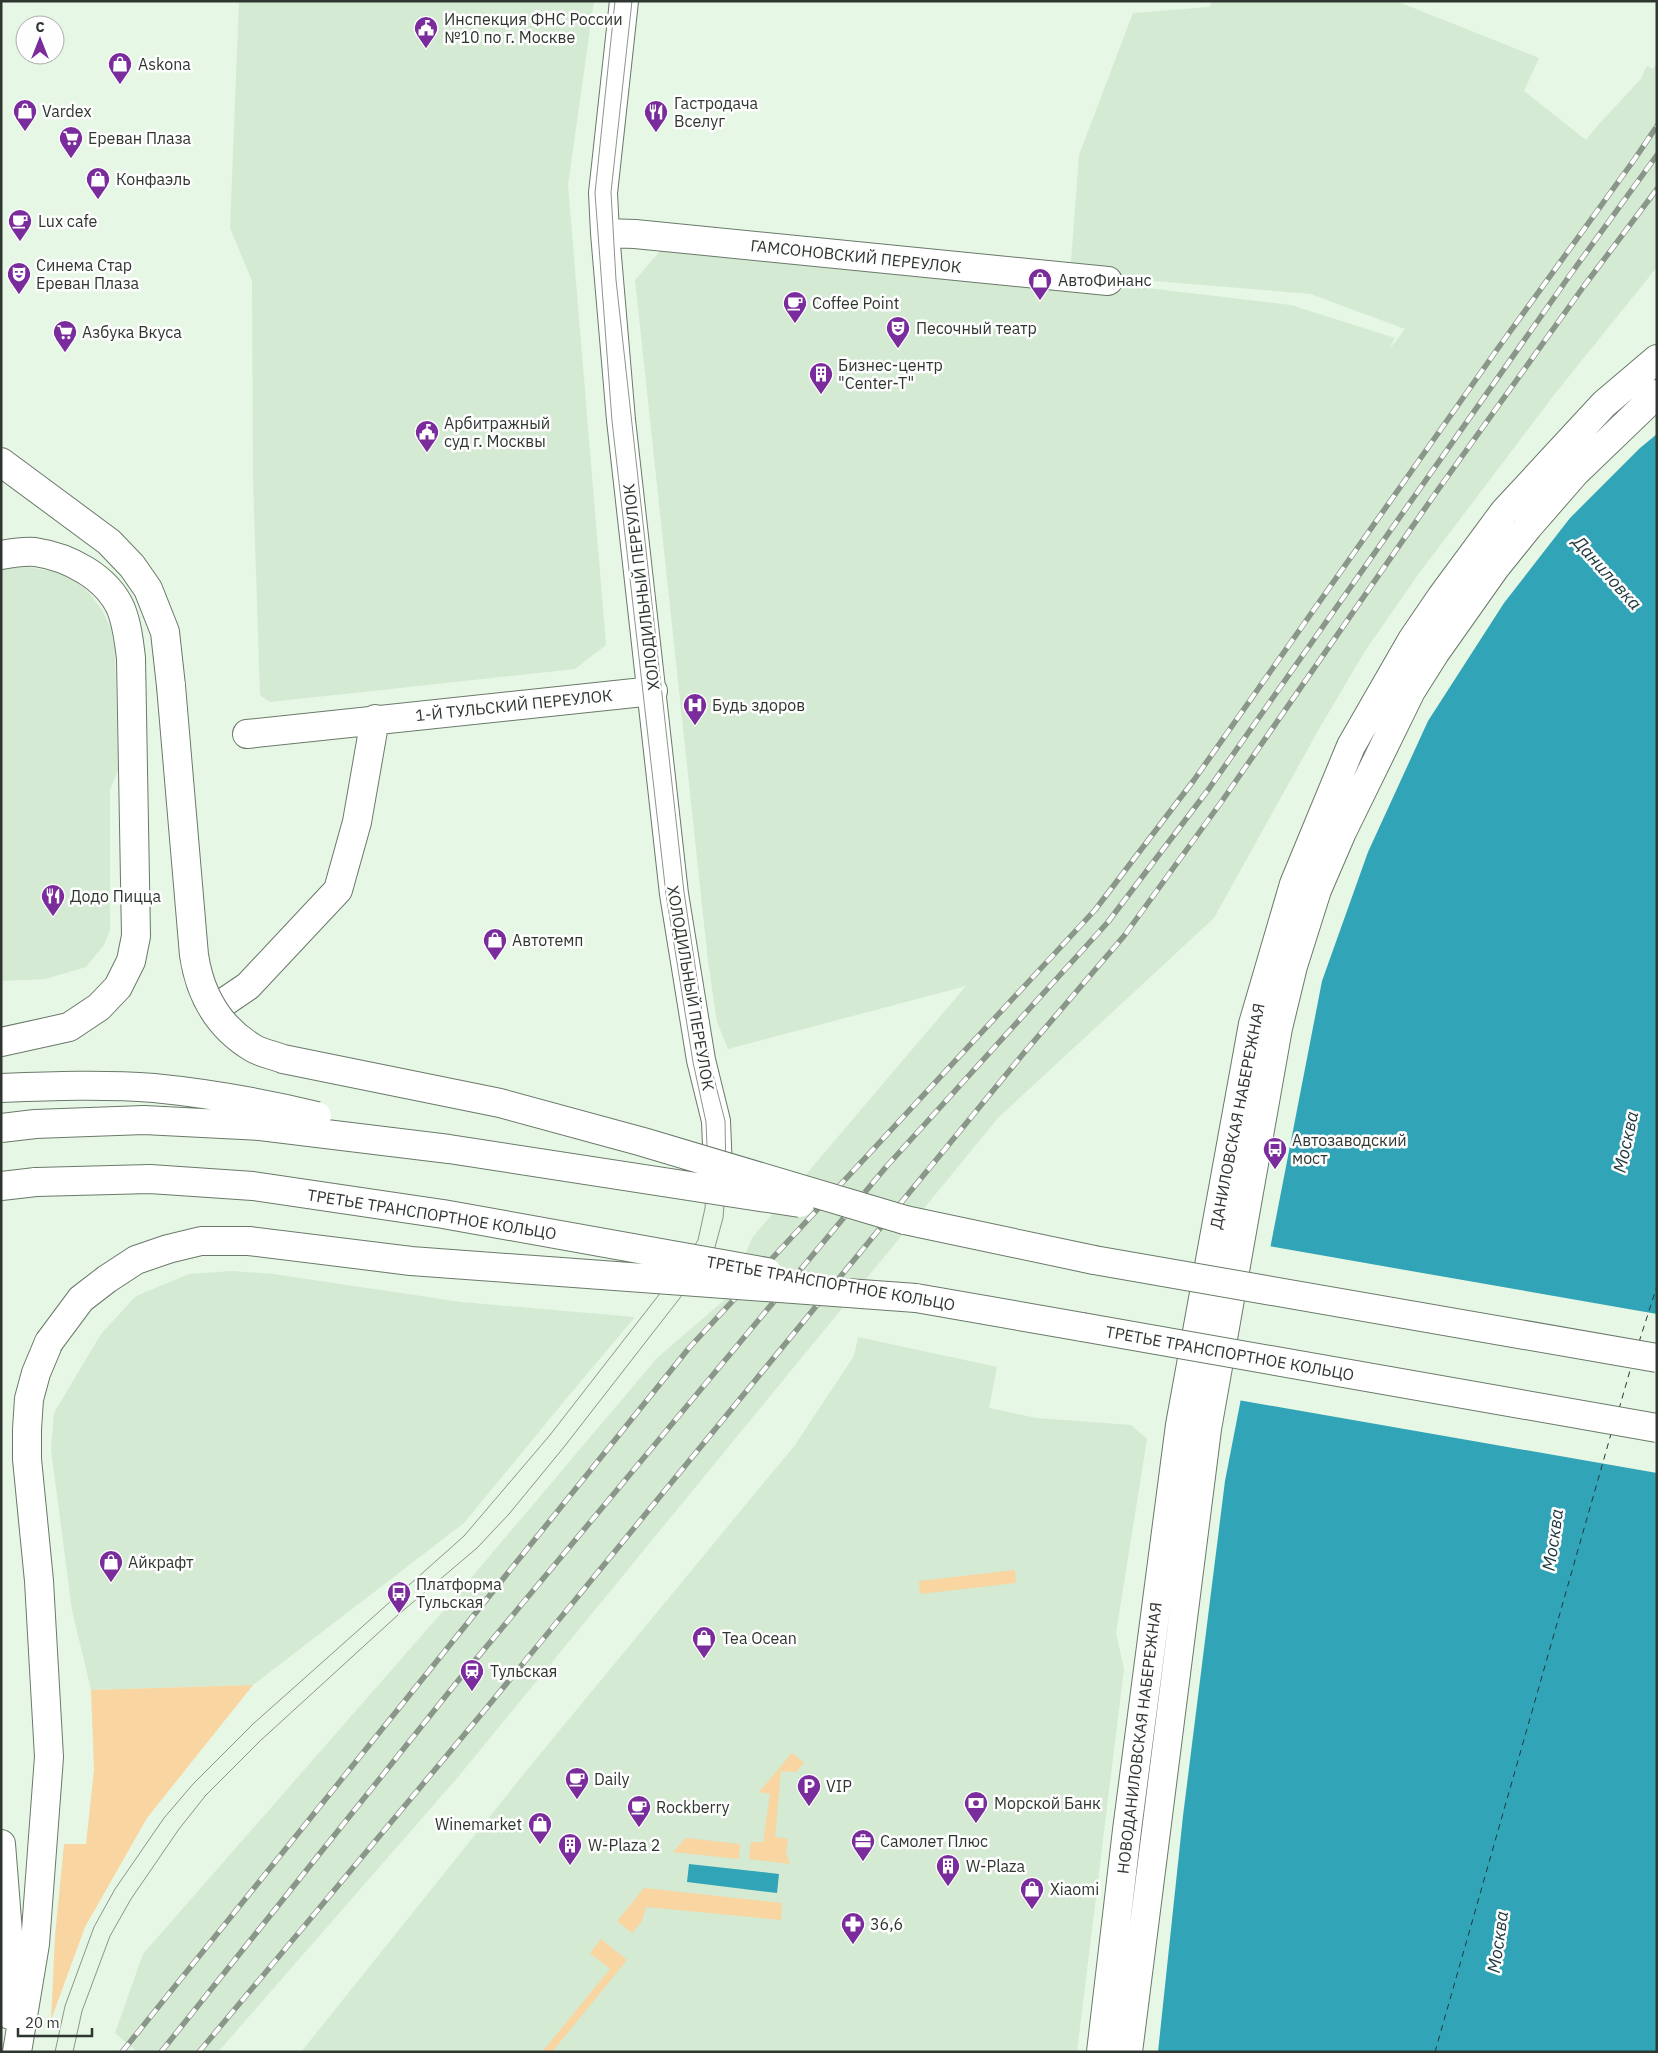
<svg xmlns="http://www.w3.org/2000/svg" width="1658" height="2053" font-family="'IBM Plex Sans',sans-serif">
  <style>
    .built { fill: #d4ead3 }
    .green { fill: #f9d5a2 }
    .water { fill: #31a4b7 }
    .pier { fill: #e6f7e5 }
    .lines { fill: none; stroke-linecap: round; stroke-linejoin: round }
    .ferry { stroke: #21393e; stroke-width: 1; stroke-dasharray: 6 5; stroke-linecap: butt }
    .street-casing { stroke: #6a7969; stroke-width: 30 }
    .secondary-casing { stroke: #6a7969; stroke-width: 30 }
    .primary-casing { stroke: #6a7969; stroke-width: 30 }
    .street { stroke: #fff; stroke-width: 28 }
    .secondary { stroke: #fff; stroke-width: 28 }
    .primary { stroke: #fff; stroke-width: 28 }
    .tram { stroke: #8a9689; stroke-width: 1 }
    .rail-casing { stroke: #8a9689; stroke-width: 5.5 }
    .rail { stroke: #fefefe; stroke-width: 4; stroke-dasharray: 11; stroke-linecap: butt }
    .primary-bridge-casing { stroke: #6a7969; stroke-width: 30; stroke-linecap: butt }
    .primary-bridge { stroke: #fff; stroke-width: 28 }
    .labels { text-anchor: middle; stroke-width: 5; stroke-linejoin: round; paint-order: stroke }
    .poi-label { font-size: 16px; fill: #2f362f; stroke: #fefefe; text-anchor: start }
    .street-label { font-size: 16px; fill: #2f362f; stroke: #fefefe }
    .water-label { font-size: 18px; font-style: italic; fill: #21393e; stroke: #fefefe }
  </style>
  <rect width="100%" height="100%" fill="#e6f7e5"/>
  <path class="built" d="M 239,1 L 594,1 L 568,185 L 606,645 L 575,669 L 270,702 L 260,695 L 253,479 L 252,281 L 230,228 Z
    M 1212,1 L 1396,1 L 1539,58 L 1524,91 L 1586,140 L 1599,124 L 1640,80 L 1647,66 L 1653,69 L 1657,62 L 1657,267 L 1554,395 L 1420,572 L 1365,651 L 1319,729 L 1214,918 L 998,1118 L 458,1777 L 218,2052 L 137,2052 L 115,2033 L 143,1954 L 444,1610 L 657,1358 L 729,1296 L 752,1238 L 966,986 L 728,1049 L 717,1022 L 708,961 L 635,280 L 667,243 L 1071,279 L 1291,305 L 1395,338 L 1388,351 L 1405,329 L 1311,294 L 1070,274 L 1079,155 L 1133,13 L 1209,7 Z
    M 28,567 L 55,572 L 74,580 L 89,593 L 102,610 L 111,629 L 115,651 L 118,770 L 110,790 L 110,930 L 104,945 L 86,967 L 45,979 L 1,981 L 1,569 Z
    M 232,1271 L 273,1274 L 461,1302 L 635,1317 L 566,1399 L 464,1523 L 253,1685 L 91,1690 L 72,1610 L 51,1450 L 54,1413 L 101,1334 L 136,1296 L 189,1274 Z
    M 858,1337 L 997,1367 L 989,1408 L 1037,1418 L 1131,1425 L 1147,1439 L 1116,1633 L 1124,1669 L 1077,2052 L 301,2052 L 531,1765 L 795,1445 L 854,1356 Z"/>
  <path class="green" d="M 1015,1570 L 1016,1583 L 920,1594 L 919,1581 Z
    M 253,1685 L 147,1818 L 85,1927 L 51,2020 L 55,1936 L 64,1844 L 86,1844 L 94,1770 L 91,1690 Z
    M 792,1753 L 804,1763 L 796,1772 L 781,1771 L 775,1837 L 788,1839 L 786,1853 L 790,1864 L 749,1859 L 751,1842 L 763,1842 L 770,1794 L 759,1792 Z
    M 686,1838 L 740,1844 L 739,1859 L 673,1852 Z
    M 644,1888 L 782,1903 L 781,1920 L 646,1907 L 642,1921 L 632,1933 L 617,1921 Z
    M 601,1939 L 627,1960 L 552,2052 L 542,2052 L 610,1969 L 590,1953 Z"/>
  <path class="water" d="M 1657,434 L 1657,2052 L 1158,2052 L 1183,1816 L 1225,1481 L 1322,981 L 1368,852 L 1428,721 L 1504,603 L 1570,518 L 1640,448 Z
    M 689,1864 L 779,1874 L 777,1893 L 687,1882 Z"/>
  <path class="pier" d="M 1268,1246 L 1657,1314 L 1657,1473 L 1238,1400 Z"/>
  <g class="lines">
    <path class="ferry" d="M 1639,1342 L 1657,1286
      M 1619,1409 L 1631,1367
      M 1435,2052 L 1611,1434"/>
    <g class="street-casing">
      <path id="street" d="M 624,1 L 603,193 L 605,233 L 621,420 L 674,894 L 701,1060 L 716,1121 L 718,1170
        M 605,233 L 635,234 L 1108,281
        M 247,734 L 653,691
        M 223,1003 L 248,986 L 338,890 L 357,822 L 375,719"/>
    </g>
    <g class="secondary-casing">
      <path id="secondary" d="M 1101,2052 L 1127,1830 L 1180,1425 L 1253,1024 L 1294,884 L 1351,746 L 1412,640 L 1442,596 L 1504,512 L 1604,404 L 1657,359
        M 1128,2052 L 1207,1429 L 1278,1028 L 1293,966 L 1317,890 L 1342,832 L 1411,691 L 1435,653 L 1495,568 L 1528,527 L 1575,473 L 1657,394"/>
    </g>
    <g class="primary-casing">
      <path id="primary" d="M 1,462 L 109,542 L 132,566 L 148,589 L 165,632 L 171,686
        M 1,555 C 12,553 24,551 35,552 C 69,557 107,577 121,609 C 127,624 129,641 131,658 L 136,936 L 131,961 L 118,987 L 99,1007 L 69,1027 L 1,1042
        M 1,1186 L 36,1182
        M 905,1220 L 1094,1260
        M 916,1298 L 1082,1327
        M 1,1844 L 10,1958 L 10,2015
        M 17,2052 L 35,1944 L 49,1757 L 39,1581 L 27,1459 L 27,1429 L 29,1399 L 36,1373 L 49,1342"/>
    </g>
    <use href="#street" class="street"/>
    <use href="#secondary" class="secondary"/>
    <use href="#primary" class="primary"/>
    <path class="tram" d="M 55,2052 L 65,2006 L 94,1927 L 115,1889 L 164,1818 L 193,1784 L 253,1724 L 464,1536 L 550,1435 L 682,1265 L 698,1240 L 705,1208 L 708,1169 L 706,1122 L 693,1062 L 666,894 L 612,421 L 595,193 L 615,1
      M 73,2052 L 82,2011 L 110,1936 L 131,1899 L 179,1829 L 206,1795 L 260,1741 L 399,1614 L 477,1548 L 509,1514 L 564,1447 L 697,1276 L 715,1247 L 723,1218 L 726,1179 L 725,1121 L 709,1059 L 684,892 L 616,280 L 611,192 L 632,1"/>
    <g class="rail-casing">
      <path id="rail" d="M 122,2052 L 689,1348 L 1095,910 L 1194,780 L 1496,351 L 1634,160 L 1657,126
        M 161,2052 L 457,1682 L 886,1167 L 1108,922 L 1208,790 L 1570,275 L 1657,155
        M 199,2052 L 484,1711 L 1023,1054 L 1124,936 L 1222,801 L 1435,494 L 1584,286 L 1657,189"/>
    </g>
    <use href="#rail" class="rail"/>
    <g class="primary-bridge-casing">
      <path id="primary-bridge" d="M 171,686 L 194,955 C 200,995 218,1027 253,1048 C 261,1053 273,1055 283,1059 L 500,1103 L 643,1142 L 905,1220
        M 1,1088 C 52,1086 103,1084 154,1088 C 205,1093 267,1104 317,1116
        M 1,1128 L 35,1124 L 144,1120 L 260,1126 L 449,1149 L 800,1203
        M 36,1182 L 150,1179 L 253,1186 L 443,1214 L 767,1272
        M 1094,1260 L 1657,1358
        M 1082,1327 L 1657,1428
        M 49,1342 L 81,1299 L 107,1279 L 136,1260 L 168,1249 L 201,1241 L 249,1241 L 411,1261 L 916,1298"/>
    </g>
    <use href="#primary-bridge" class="primary-bridge"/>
  </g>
  <defs>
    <g id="civic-pin" transform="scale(1.25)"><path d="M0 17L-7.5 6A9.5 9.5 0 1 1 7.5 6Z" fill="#7a2c9d" stroke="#fefefe"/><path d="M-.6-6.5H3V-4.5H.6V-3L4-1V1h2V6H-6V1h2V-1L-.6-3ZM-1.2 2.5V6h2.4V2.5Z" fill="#fff"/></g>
    <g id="shop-pin" transform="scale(1.25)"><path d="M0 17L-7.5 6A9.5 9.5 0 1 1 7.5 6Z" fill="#7a2c9d" stroke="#fefefe"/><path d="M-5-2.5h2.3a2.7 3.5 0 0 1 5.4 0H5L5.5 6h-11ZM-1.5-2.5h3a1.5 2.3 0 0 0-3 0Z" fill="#fff"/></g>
    <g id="restaurant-pin" transform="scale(1.25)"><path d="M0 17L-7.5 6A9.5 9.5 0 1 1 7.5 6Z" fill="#7a2c9d" stroke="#fefefe"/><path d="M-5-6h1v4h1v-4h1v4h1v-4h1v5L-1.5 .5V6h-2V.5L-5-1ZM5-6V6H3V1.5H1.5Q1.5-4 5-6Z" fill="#fff"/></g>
    <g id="supermarket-pin" transform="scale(1.25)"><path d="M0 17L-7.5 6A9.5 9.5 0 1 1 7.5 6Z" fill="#7a2c9d" stroke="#fefefe"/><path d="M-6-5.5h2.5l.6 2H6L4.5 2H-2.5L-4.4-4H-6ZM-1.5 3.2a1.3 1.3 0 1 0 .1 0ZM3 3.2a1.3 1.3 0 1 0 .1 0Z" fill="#fff"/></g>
    <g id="cafe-pin" transform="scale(1.25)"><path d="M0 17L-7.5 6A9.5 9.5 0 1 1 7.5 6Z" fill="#7a2c9d" stroke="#fefefe"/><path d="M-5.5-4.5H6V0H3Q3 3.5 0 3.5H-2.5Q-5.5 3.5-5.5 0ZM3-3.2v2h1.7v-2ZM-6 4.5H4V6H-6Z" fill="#fff"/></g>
    <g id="theatre-pin" transform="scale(1.25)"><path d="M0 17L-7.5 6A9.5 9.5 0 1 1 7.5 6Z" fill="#7a2c9d" stroke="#fefefe"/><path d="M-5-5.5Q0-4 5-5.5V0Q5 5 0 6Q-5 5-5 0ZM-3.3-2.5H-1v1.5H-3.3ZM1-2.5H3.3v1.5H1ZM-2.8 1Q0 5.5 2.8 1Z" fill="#fff"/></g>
    <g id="building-pin" transform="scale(1.25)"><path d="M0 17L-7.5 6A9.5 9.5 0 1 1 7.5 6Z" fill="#7a2c9d" stroke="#fefefe"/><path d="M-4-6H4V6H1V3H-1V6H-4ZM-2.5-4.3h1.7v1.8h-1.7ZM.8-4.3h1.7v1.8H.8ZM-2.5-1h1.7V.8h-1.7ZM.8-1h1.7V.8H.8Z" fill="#fff"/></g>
    <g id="hospital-pin" transform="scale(1.25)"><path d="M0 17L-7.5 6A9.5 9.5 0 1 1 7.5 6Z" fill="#7a2c9d" stroke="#fefefe"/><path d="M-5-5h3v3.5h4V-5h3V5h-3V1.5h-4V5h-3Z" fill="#fff"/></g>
    <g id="bus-pin" transform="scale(1.25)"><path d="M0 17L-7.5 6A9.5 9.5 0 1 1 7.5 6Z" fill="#7a2c9d" stroke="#fefefe"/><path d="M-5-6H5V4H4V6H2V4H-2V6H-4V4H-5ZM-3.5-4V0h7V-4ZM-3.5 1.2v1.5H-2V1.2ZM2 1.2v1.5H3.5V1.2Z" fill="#fff"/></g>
    <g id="station-pin" transform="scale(1.25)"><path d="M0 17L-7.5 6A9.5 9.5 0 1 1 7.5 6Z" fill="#7a2c9d" stroke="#fefefe"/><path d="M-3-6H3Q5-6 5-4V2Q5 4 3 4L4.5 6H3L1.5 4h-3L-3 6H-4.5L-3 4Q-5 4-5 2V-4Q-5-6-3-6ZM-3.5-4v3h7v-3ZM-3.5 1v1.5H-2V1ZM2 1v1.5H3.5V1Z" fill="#fff"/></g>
    <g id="parking-pin" transform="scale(1.25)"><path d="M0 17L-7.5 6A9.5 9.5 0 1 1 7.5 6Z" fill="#7a2c9d" stroke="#fefefe"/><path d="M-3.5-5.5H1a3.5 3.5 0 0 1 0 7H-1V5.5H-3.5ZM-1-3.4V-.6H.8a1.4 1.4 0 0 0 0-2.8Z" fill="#fff"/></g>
    <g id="bank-pin" transform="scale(1.25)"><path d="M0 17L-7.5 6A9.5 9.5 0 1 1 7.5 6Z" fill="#7a2c9d" stroke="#fefefe"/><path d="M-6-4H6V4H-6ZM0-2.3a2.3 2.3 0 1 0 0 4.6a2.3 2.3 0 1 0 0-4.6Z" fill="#fff"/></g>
    <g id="office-pin" transform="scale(1.25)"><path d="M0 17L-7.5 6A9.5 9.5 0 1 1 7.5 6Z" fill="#7a2c9d" stroke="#fefefe"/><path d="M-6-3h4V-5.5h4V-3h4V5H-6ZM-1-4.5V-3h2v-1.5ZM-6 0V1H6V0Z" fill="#fff"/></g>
    <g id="pharmacy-pin" transform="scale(1.25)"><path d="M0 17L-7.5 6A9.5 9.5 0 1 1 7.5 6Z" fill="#7a2c9d" stroke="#fefefe"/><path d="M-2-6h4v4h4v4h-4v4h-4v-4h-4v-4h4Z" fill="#fff"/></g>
  </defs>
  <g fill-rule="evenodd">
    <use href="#civic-pin" x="426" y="28"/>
    <use href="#shop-pin" x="120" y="64"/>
    <use href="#shop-pin" x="25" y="111"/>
    <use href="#restaurant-pin" x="656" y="112"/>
    <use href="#supermarket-pin" x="71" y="138"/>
    <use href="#shop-pin" x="98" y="179"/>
    <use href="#cafe-pin" x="20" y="221"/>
    <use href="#theatre-pin" x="19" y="274"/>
    <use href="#shop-pin" x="1040" y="280"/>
    <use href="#cafe-pin" x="795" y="303"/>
    <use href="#theatre-pin" x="898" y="328"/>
    <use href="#supermarket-pin" x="65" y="332"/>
    <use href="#building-pin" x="821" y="374"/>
    <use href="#civic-pin" x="427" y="432"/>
    <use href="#hospital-pin" x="695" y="705"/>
    <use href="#restaurant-pin" x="53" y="896"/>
    <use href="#shop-pin" x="495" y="940"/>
    <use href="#bus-pin" x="1275" y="1149"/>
    <use href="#shop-pin" x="111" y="1562"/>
    <use href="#bus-pin" x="399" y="1593"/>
    <use href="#shop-pin" x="704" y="1638"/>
    <use href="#station-pin" x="472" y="1671"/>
    <use href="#cafe-pin" x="577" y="1779"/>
    <use href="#parking-pin" x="809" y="1786"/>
    <use href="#bank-pin" x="976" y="1803"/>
    <use href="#cafe-pin" x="639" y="1807"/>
    <use href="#shop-pin" x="540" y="1824"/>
    <use href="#office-pin" x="863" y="1841"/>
    <use href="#building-pin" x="570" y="1845"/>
    <use href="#building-pin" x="948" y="1866"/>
    <use href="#shop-pin" x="1032" y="1889"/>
    <use href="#pharmacy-pin" x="853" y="1924"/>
  </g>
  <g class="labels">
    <g class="poi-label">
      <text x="444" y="25">Инспекция ФНС России<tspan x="444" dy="18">№10 по г. Москве</tspan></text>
      <text x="138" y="70">Askona</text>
      <text x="674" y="109">Гастродача<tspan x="674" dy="18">Вселуг</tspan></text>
      <text x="42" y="117">Vardex</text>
      <text x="88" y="144">Ереван Плаза</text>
      <text x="116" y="185">Конфаэль</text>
      <text x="38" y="227">Lux cafe</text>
      <text x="36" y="271">Синема Стар<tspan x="36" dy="18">Ереван Плаза</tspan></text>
      <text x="1058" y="286">АвтоФинанс</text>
      <text x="812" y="309">Coffee Point</text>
      <text x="916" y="334">Песочный театр</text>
      <text x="82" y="338">Азбука Вкуса</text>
      <text x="838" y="371">Бизнес-центр<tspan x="838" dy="18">"Center-T"</tspan></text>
      <text x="444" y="429">Арбитражный<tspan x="444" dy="18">суд г. Москвы</tspan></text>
      <text x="712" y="711">Будь здоров</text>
      <text x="70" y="902">Додо Пицца</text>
      <text x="512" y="946">Автотемп</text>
      <text x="1292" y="1146">Автозаводский<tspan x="1292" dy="18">мост</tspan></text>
      <text x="128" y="1568">Айкрафт</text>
      <text x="416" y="1590">Платформа<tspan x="416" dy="18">Тульская</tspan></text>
      <text x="722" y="1644">Tea Ocean</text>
      <text x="490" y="1677">Тульская</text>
      <text x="594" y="1785">Daily</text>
      <text x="826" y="1792">VIP</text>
      <text x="994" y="1809">Морской Банк</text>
      <text x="656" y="1813">Rockberry</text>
      <text x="522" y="1830" text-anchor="end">Winemarket</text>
      <text x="880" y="1847">Самолет Плюс</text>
      <text x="588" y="1851">W-Plaza 2</text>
      <text x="966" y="1872">W-Plaza</text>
      <text x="1050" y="1895">Xiaomi</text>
      <text x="870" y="1930">36,6</text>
    </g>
    <g class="street-label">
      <text transform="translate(856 256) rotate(6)" y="6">ГАМСОНОВСКИЙ ПЕРЕУЛОК</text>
      <text transform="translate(641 587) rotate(-97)" y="6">ХОЛОДИЛЬНЫЙ ПЕРЕУЛОК</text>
      <text transform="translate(514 705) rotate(-6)" y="6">1-Й ТУЛЬСКИЙ ПЕРЕУЛОК</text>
      <text transform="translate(691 988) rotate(80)" y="6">ХОЛОДИЛЬНЫЙ ПЕРЕУЛОК</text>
      <text transform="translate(1237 1116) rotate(-79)" y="6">ДАНИЛОВСКАЯ НАБЕРЕЖНАЯ</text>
      <text transform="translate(432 1214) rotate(9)" y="6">ТРЕТЬЕ ТРАНСПОРТНОЕ КОЛЬЦО</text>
      <text transform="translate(831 1283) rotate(10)" y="6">ТРЕТЬЕ ТРАНСПОРТНОЕ КОЛЬЦО</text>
      <text transform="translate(1230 1353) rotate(10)" y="6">ТРЕТЬЕ ТРАНСПОРТНОЕ КОЛЬЦО</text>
      <text transform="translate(1139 1738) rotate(-83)" y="6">НОВОДАНИЛОВСКАЯ НАБЕРЕЖНАЯ</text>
    </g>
    <g class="water-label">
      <text transform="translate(1607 573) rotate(48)" y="6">Даниловка</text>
      <text transform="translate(1626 1142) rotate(-78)" y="6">Москва</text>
      <text transform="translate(1553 1540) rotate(-82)" y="6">Москва</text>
      <text transform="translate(1498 1942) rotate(-82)" y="6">Москва</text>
    </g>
  </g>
  <rect width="1658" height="2053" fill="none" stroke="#2f362f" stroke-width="5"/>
  <g transform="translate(40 40)"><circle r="24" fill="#fefefe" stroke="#abaeab"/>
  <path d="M0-4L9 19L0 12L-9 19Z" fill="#7a2c9d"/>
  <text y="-8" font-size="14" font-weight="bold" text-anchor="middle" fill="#2f362f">С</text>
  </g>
  <path d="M18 2028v8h74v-8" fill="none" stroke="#2f362f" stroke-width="2.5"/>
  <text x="25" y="2028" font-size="15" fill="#2f362f" stroke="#fefefe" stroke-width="4" paint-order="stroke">20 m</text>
</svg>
